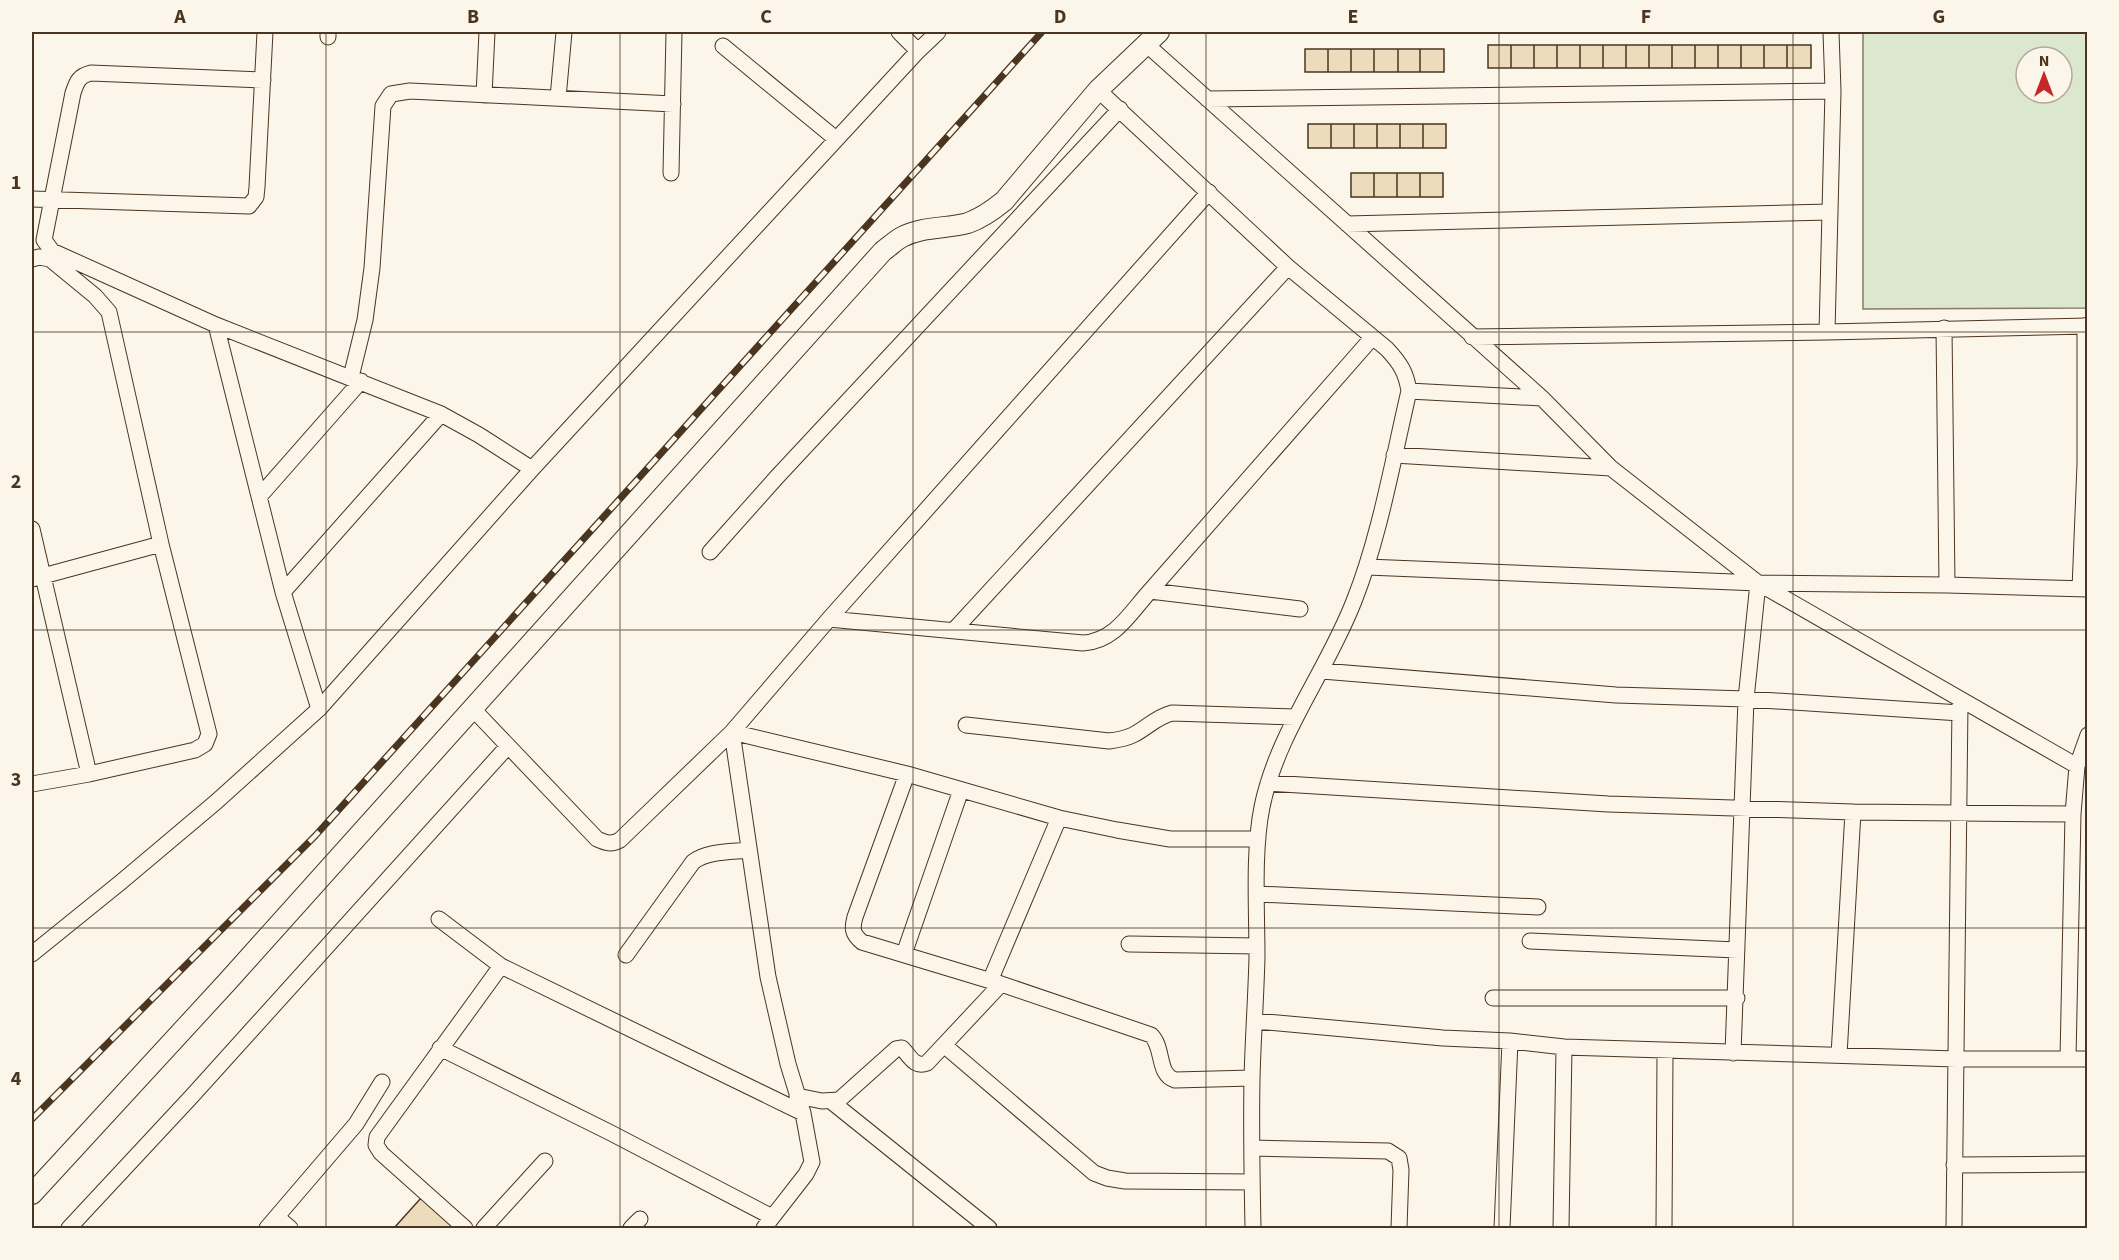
<svg xmlns="http://www.w3.org/2000/svg" width="2119" height="1260" font-family="'Source Sans 3',sans-serif">
  <style>
    .green { fill: #dce7d0; stroke: #887966; stroke-width: 1.5; fill-rule: evenodd }
    .building { fill: #ecdcbc; stroke: #4a3520; stroke-width: 1.5 }
    .lines { fill: none; stroke-linecap: round; stroke-linejoin: round }
    .minor-casing { stroke: #4a3520; stroke-width: 17 }
    .tertiary-casing { stroke: #4a3520; stroke-width: 22 }
    .minor { stroke: #fbf6e9; stroke-width: 15 }
    .tertiary { stroke: #fbf6e9; stroke-width: 20 }
    .rail-casing { stroke: #4a3520; stroke-width: 7 }
    .rail { stroke: #fbf6e9; stroke-width: 4.5; stroke-dasharray: 14; stroke-linecap: butt }
    .grid { fill: none; stroke: #4a3520; stroke-width: 1.5; stroke-opacity: 0.55 }
    .neatline { fill: none; stroke: #4a3520; stroke-width: 2 }
    .grid-label { font-size: 20px; text-anchor: middle; font-weight: bold; fill: #4a3520 }
  </style>
  <rect width="100%" height="100%" fill="#fbf6e9"/>
  <path class="green" d="M 1863,32 L 2087,32 L 2087,308 L 1863,309 ZM 2026,57 L 2062,57 L 2062,93 L 2026,93 Z"/>
  <path class="building" d="M 1488,45 L 1511,45 L 1511,68 L 1488,68 Z
    M 1511,45 L 1534,45 L 1534,68 L 1511,68 Z
    M 1534,45 L 1557,45 L 1557,68 L 1534,68 Z
    M 1557,45 L 1580,45 L 1580,68 L 1557,68 Z
    M 1580,45 L 1603,45 L 1603,68 L 1580,68 Z
    M 1603,45 L 1626,45 L 1626,68 L 1603,68 Z
    M 1626,45 L 1649,45 L 1649,68 L 1626,68 Z
    M 1649,45 L 1672,45 L 1672,68 L 1649,68 Z
    M 1672,45 L 1695,45 L 1695,68 L 1672,68 Z
    M 1695,45 L 1718,45 L 1718,68 L 1695,68 Z
    M 1718,45 L 1741,45 L 1741,68 L 1718,68 Z
    M 1741,45 L 1764,45 L 1764,68 L 1741,68 Z
    M 1764,45 L 1787,45 L 1787,68 L 1764,68 Z
    M 1787,45 L 1811,45 L 1811,68 L 1787,68 Z
    M 1305,49 L 1328,49 L 1328,72 L 1305,72 Z
    M 1328,49 L 1351,49 L 1351,72 L 1328,72 Z
    M 1351,49 L 1374,49 L 1374,72 L 1351,72 Z
    M 1374,49 L 1398,49 L 1398,72 L 1374,72 Z
    M 1398,49 L 1420,49 L 1420,72 L 1398,72 Z
    M 1420,49 L 1444,49 L 1444,72 L 1420,72 Z
    M 1308,124 L 1331,124 L 1331,148 L 1308,148 Z
    M 1331,124 L 1354,124 L 1354,148 L 1331,148 Z
    M 1354,124 L 1377,124 L 1377,148 L 1354,148 Z
    M 1377,124 L 1400,124 L 1400,148 L 1377,148 Z
    M 1400,124 L 1423,124 L 1423,148 L 1400,148 Z
    M 1423,124 L 1446,124 L 1446,148 L 1423,148 Z
    M 1351,173 L 1374,173 L 1374,197 L 1351,197 Z
    M 1374,173 L 1397,173 L 1397,197 L 1374,197 Z
    M 1397,173 L 1420,173 L 1420,197 L 1397,197 Z
    M 1420,173 L 1443,173 L 1443,197 L 1420,197 Z
    M 421,1198 L 455,1228 L 394,1228 Z"/>
  <g class="lines">
    <g class="minor-casing">
      <path id="minor" d="M 899,32 L 918,51
        M 328,37 L 328,32
        M 1146,44 L 1542,398 L 1611,468 L 1758,583 L 1947,585 L 2088,589
        M 723,46 L 836,139
        M 263,80 L 91,73 C 79,76 77,81 73,93 L 44,240 L 52,251 L 216,325 L 441,414 L 479,435 L 532,469
        M 1098,90 L 1288,267 L 1387,349 C 1400,363 1406,372 1409,391 C 1393,459 1380,536 1354,601 C 1327,671 1277,733 1262,807 C 1253,852 1257,910 1257,957 C 1256,997 1253,1038 1252,1079 C 1251,1129 1252,1179 1253,1228
        M 484,95 L 487,32
        M 558,98 L 564,32
        M 1207,99 L 1833,91
        M 671,173 L 674,32
        M 32,199 L 249,206 L 256,197 L 257,187 L 265,32
        M 1347,224 L 1829,212
        M 32,259 L 39,257 L 50,259 L 95,296 L 109,312 L 161,544 L 209,734 L 205,744 L 195,750 L 89,774 L 32,784
        M 216,325 L 283,592 L 319,709
        M 1944,328 L 1947,585
        M 1827,332 L 1833,91 L 1831,32
        M 1472,337 L 1827,332 L 2088,326
        M 351,377 L 365,320 L 372,268 L 383,106 L 391,94 L 410,91 L 673,104
        M 1409,391 L 1542,398
        M 1394,455 L 1611,468
        M 259,497 L 361,381
        M 32,529 L 89,774
        M 710,552 L 776,478 L 1120,109
        M 1367,567 L 1758,583 L 2077,766 L 2088,735
        M 32,579 L 161,544
        M 2080,589 L 2085,464 L 2085,326
        M 1150,591 L 1300,609
        M 283,592 L 441,414
        M 829,619 L 1083,643 C 1115,641 1130,613 1150,591 L 1372,338
        M 954,630 L 1288,267
        M 1322,671 L 1616,695 L 1746,699 L 1960,713
        M 472,708 L 597,839 C 606,843 611,845 620,840 L 732,732 L 829,619 L 1209,192
        M 966,725 L 1109,741 C 1117,740 1125,739 1133,735 C 1147,728 1156,717 1172,713 L 1296,717
        M 907,774 L 855,917 C 852,928 852,934 862,942 L 1001,984 L 1151,1035 C 1164,1047 1157,1075 1175,1080 L 1252,1078
        M 1268,783 L 1608,804 L 1853,812 L 2073,814
        M 1258,894 L 1538,907
        M 439,919 L 501,966 L 803,1113
        M 1530,941 L 1737,950
        M 1129,944 L 1257,946
        M 32,954 L 121,882 L 216,802 L 319,709 L 532,469 L 918,51 L 938,32
        M 904,954 L 961,790
        M 626,955 L 693,862 C 707,851 731,852 749,850
        M 990,981 L 1059,818
        M 1493,998 L 1737,998
        M 1256,1021 L 1443,1038 L 1510,1041 L 1564,1047 L 1956,1059 L 2088,1059
        M 945,1046 L 1094,1173 L 1107,1178 L 1125,1181 L 1252,1182
        M 440,1048 L 611,1133 L 772,1217
        M 1733,1053 L 1746,699 L 1758,583
        M 1839,1055 L 1853,812
        M 2068,1059 L 2073,814 L 2077,766
        M 797,1096 L 822,1101 L 839,1100 L 896,1049 L 902,1048 C 910,1056 914,1068 927,1063 L 1001,984
        M 832,1102 L 989,1228
        M 1252,1148 L 1388,1151 L 1399,1158 L 1401,1170 L 1399,1228
        M 1954,1165 L 2088,1164
        M 277,1217 L 290,1228
        M 69,1228 L 192,1096 L 508,746
        M 267,1228 L 356,1124 L 382,1082
        M 465,1228 L 381,1153 L 376,1145 L 377,1137 L 501,966
        M 484,1228 L 545,1161
        M 631,1228 L 640,1219
        M 764,1228 L 806,1174 L 812,1162 L 803,1113 L 788,1064 L 768,977 L 732,732 L 907,774 L 1059,818 L 1117,830 L 1170,839 L 1258,839
        M 1502,1228 L 1510,1041
        M 1561,1228 L 1564,1047
        M 1664,1228 L 1665,1052
        M 1954,1228 L 1960,704"/>
    </g>
    <g class="tertiary-casing">
      <path id="tertiary" d="M 32,1194 L 228,981 L 883,251 C 889,247 896,240 902,237 C 923,226 947,229 968,223 C 982,218 993,210 1004,201 L 1098,90 L 1159,32"/>
    </g>
    <use href="#minor" class="minor"/>
    <use href="#tertiary" class="tertiary"/>
    <g class="rail-casing">
      <path id="rail" d="M 32,1119 L 315,836 L 1042,32"/>
    </g>
    <use href="#rail" class="rail"/>
  </g>
  <path class="grid" d="M 326,32 L 326,1228M 620,32 L 620,1228M 913,32 L 913,1228M 1206,32 L 1206,1228M 1499,32 L 1499,1228M 1793,32 L 1793,1228M 32,332 L 2088,332M 32,630 L 2088,630M 32,928 L 2088,928"/>
  <rect width="2119" height="1260" fill="none" stroke="#fbf6e9" stroke-width="66"/>
  <g transform="translate(2044 75)"><circle r="28" fill="#fbf6e9" stroke="#b4a999" stroke-width="1.5"/>
  <path d="M0-4.5L10 22L0 15L-10 22Z" fill="#c62828"/>
  <text y="-9" font-size="16" font-weight="bold" text-anchor="middle" fill="#4a3520">N</text>
  </g>
  <rect x="33" y="33" width="2053" height="1194" class="neatline"/>
  <g class="grid-label">
    <text x="180" y="23">A</text>
    <text x="473" y="23">B</text>
    <text x="766" y="23">C</text>
    <text x="1060" y="23">D</text>
    <text x="1353" y="23">E</text>
    <text x="1646" y="23">F</text>
    <text x="1939" y="23">G</text>
    <text x="16" y="189">1</text>
    <text x="16" y="488">2</text>
    <text x="16" y="786">3</text>
    <text x="16" y="1085">4</text>
  </g>
</svg>
